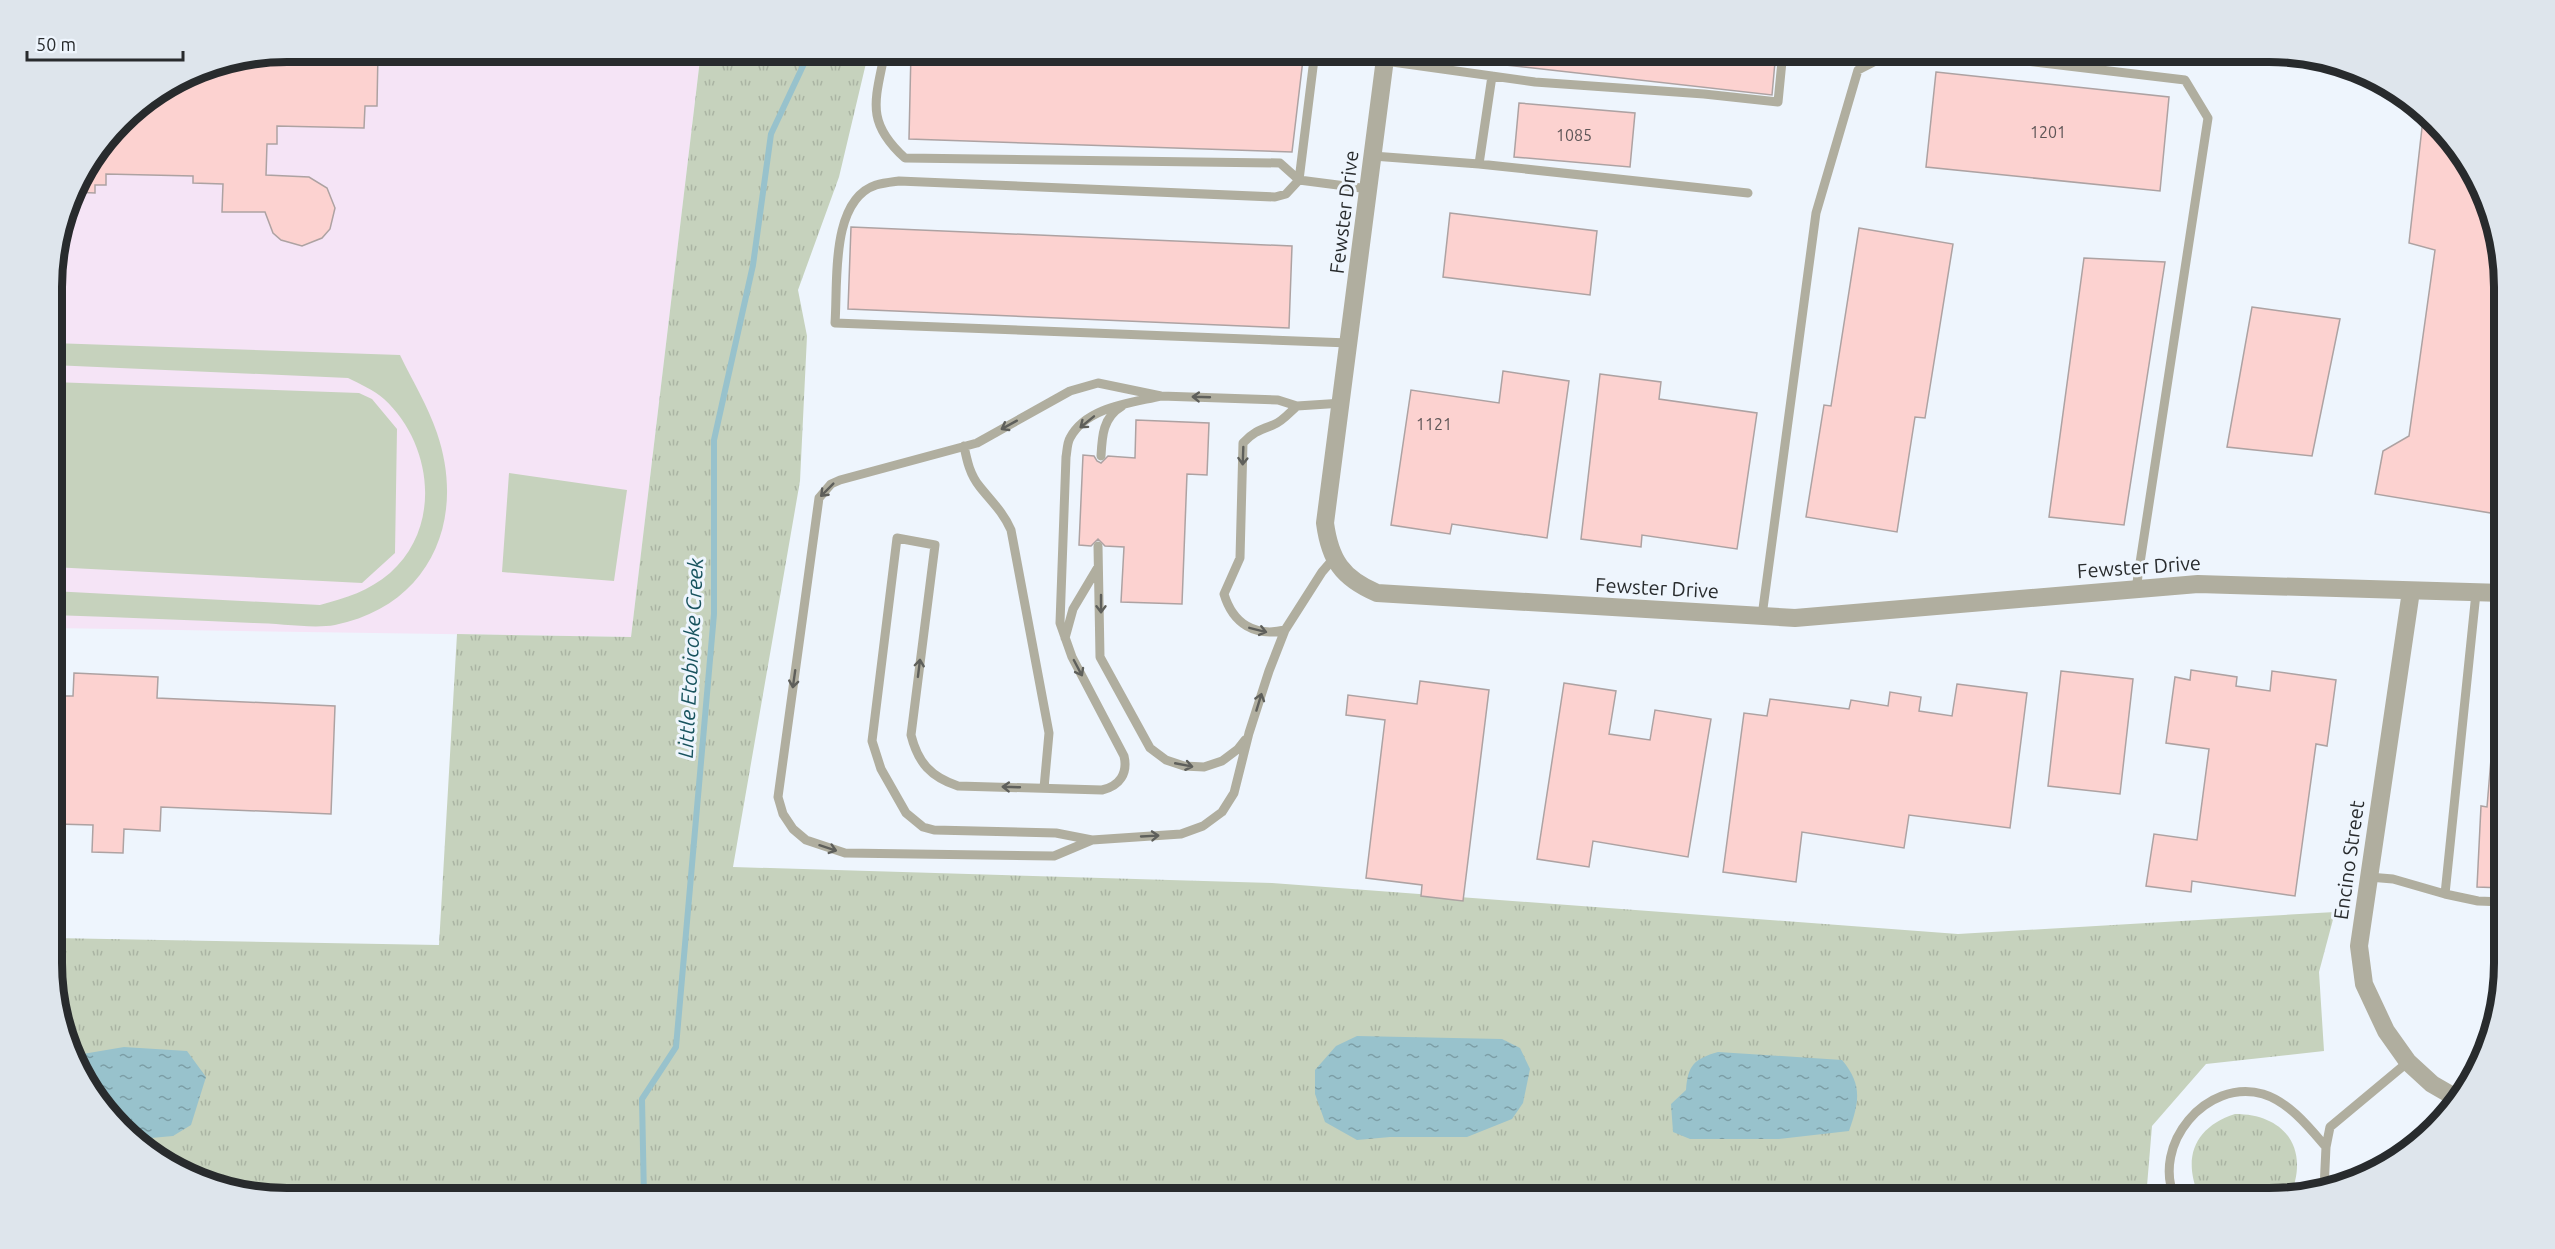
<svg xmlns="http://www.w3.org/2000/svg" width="2555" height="1249" font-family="Ubuntu,sans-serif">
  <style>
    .education { fill: #f5e4f6 }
    .grass { fill: url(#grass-tufts) }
    .pitch { fill: #c6d2bd }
    .water { fill: url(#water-ripples) }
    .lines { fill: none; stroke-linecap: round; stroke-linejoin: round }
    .stream { stroke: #98c2cc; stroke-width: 6 }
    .building { fill: #fcd2d0; stroke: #ada2a2; stroke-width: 1.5 }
    .lane { stroke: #b0ae9f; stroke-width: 9 }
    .street { stroke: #b0ae9f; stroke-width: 18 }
    .oneway { stroke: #5e5f5b }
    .labels { text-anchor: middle; stroke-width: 6; stroke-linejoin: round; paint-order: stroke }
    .number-label { font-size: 16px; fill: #5d5556 }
    .street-label { font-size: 20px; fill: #282b2d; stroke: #eef5fd }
    .water-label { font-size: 21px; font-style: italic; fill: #18535e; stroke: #eef5fd }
    .rim { fill: none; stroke: #282b2d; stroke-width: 8 }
  </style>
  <defs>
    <pattern id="grass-tufts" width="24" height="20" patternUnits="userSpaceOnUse" patternTransform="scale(1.5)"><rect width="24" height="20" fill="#c6d2bd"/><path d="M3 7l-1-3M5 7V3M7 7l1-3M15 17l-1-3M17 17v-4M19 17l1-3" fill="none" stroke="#aab4a3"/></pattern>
    <pattern id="water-ripples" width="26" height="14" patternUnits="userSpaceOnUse" patternTransform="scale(1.5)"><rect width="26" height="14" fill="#98c2cc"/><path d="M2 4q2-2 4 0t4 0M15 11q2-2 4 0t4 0" fill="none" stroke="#7c9ea6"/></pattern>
  </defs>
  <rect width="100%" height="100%" fill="#eef5fd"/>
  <path class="education" d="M 287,51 L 701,51 L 631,637 L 52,628 L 52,271 L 75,183 L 131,110 L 197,69 Z"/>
  <path class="grass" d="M 701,51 L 872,51 L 867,59 L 839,177 L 798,290 L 807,336 L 800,481 L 733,867 L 1272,883 L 1958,934 L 2335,912 L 2319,972 L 2324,1051 L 2206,1064 L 2152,1126 L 2146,1198 L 287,1198 L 183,1174 L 100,1106 L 69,1053 L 53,993 L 53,938 L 439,945 L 457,634 L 631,637 Z
    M 2235,1114 C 2286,1114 2310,1150 2290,1196 L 2199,1196 C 2182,1157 2195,1127 2235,1114 Z"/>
  <path class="pitch" d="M 52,343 L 400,355 C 412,380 428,406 437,433 C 467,521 429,606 335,625 C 312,629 277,623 253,623 C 186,620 119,617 52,615 L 52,591 L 320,605 C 346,598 369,591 390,573 C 443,526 432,443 384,399 C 374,390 360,384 348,378 L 52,365 Z
    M 52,382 L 359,393 L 372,399 L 397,429 L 395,553 L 362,583 L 52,567 Z
    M 509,473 L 627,490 L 614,581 L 502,572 Z"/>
  <path class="water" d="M 1357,1036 L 1502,1039 L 1520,1048 L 1530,1069 L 1523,1103 L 1512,1119 L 1467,1137 L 1390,1137 L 1357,1140 L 1325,1122 L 1315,1094 L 1315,1070 L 1336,1046 Z
    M 124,1047 L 187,1051 L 206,1077 L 191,1125 L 173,1136 L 140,1139 L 100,1106 L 71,1056 Z
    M 1718,1052 L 1842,1060 C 1863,1085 1859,1102 1849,1131 L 1779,1139 L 1690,1139 L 1673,1132 L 1671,1104 L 1686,1090 C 1688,1065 1694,1059 1718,1052 Z"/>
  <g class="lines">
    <path class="stream" d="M 644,1198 L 642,1099 L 676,1047 L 714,614 L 714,440 L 753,265 L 771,134 L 810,51"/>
  </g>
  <path class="building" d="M 287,51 L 378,51 L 377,106 L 365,106 L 364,128 L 277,126 L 277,144 L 267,144 L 266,175 L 309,177 L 327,188 L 335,208 L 330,229 L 322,238 L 302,246 L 281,240 L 273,233 L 265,212 L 222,212 L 223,184 L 193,183 L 193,176 L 106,174 L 106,185 L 95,185 L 95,193 L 73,192 L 75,183 L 131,110 L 197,69 Z
    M 911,51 L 1304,51 L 1292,152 L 909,139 Z
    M 1480,51 L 1776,51 L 1772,95 L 1479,62 Z
    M 1936,72 L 2169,97 L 2160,191 L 1926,167 Z
    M 1519,103 L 1635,113 L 1630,167 L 1514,157 Z
    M 2424,110 L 2464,155 L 2502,256 L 2503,515 L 2375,494 L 2383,451 L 2409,436 L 2435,250 L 2409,243 Z
    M 1450,213 L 1597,231 L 1590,295 L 1443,277 Z
    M 851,227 L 1292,246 L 1289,328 L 848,309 Z
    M 1859,228 L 1953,244 L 1925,418 L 1915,417 L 1897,532 L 1806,517 L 1824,405 L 1831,406 Z
    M 2084,258 L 2165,262 L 2124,525 L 2049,517 Z
    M 2252,307 L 2340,319 L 2312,456 L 2227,447 Z
    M 1503,371 L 1569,381 L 1547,538 L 1452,524 L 1450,534 L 1391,525 L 1411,390 L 1499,403 Z
    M 1600,374 L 1661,382 L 1659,399 L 1757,413 L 1737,549 L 1642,535 L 1641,547 L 1581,539 Z
    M 1136,420 L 1209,423 L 1207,475 L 1187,474 L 1182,604 L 1121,602 L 1124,547 L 1105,546 L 1098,539 L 1091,546 L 1079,545 L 1083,455 L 1094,456 L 1097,461 L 1101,463 L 1108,456 L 1135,458 Z
    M 2191,670 L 2237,677 L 2236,686 L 2270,691 L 2272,671 L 2336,680 L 2327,746 L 2316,744 L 2295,896 L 2192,881 L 2191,892 L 2146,886 L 2154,834 L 2197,840 L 2209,749 L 2166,743 L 2175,677 L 2190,680 Z
    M 2061,671 L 2133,679 L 2120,794 L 2048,786 Z
    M 74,673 L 158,677 L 157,698 L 335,706 L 331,814 L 161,807 L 160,831 L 124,829 L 123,853 L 92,852 L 93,825 L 57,824 L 57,804 L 53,804 L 52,696 L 73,696 Z
    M 1420,681 L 1489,690 L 1463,901 L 1421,896 L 1422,885 L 1366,878 L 1385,720 L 1346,715 L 1348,695 L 1417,704 Z
    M 1564,683 L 1616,691 L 1609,734 L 1650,740 L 1655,710 L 1711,719 L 1688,857 L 1593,841 L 1589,867 L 1537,859 Z
    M 1957,684 L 2027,693 L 2010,828 L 1909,815 L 1904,848 L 1802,832 L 1796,882 L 1723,872 L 1744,713 L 1767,716 L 1770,699 L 1849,709 L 1851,700 L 1888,706 L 1890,692 L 1921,697 L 1919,711 L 1952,716 Z
    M 2491,759 L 2503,759 L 2504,888 L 2477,887 L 2481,806 L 2487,807 Z"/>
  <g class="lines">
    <path class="lane" d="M 885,51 C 876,99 864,121 905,158 L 1280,163 L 1299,180 L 1369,189
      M 1315,51 L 1299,180 L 1286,194 L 1275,197 L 899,181 C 892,182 883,183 876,185 C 830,200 838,283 835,323 L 1349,343
      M 1943,51 L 2185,80 L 2208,118 L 2136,589
      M 1385,61 L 1535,82 L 1704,94 L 1778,102 L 1783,51
      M 1373,156 L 1479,164 L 1492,76
      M 1479,164 L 1748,193
      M 1161,396 C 1131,403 1086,407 1070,438 C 1067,443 1067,452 1066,457 L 1060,623 L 1072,657 L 1124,756 C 1128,773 1120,786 1102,790 L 958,786 C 931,777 918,763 911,735 L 935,545 L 897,538 L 872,741 L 881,769 L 906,813 L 923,827 L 934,830 L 1056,833 L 1092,840 L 1181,834 L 1203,826 L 1222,812 L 1234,793 L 1249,733 L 1269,671 L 1285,630 L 1322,572 L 1335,557
      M 964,446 C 967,461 970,475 980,487 C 992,502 1003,512 1011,530 L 1049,733 L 1044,788
      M 1101,456 C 1102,436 1103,417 1122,406
      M 1098,546 L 1100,657 L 1150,748 L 1166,760 L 1184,766 L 1204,767 L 1222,761 L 1238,749 L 1245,740
      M 1762,616 L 1816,213 L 1858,70 L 1895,51
      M 1285,630 C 1255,637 1233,624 1224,594 L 1240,558 L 1243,443 C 1253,432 1260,430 1273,425 C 1282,422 1290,412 1297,406
      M 1065,638 L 1073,609 L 1098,567
      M 1092,840 L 1054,856 L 845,853 L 806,840 L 793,829 L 783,814 L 778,797 L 819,498 L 831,484 L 840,480 L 977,443 L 1070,391 L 1098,383 L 1161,396 L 1278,400 L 1297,406 L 1343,403
      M 2369,877 L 2393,879 L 2445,894 L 2476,593
      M 2445,894 L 2478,901 L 2504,902
      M 2324,1189 L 2326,1147 L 2330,1127 L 2408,1062
      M 2175,1198 C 2151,1145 2206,1078 2263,1094 C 2289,1102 2309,1127 2326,1147"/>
    <path class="street" d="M 1386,51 L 1325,523 C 1330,560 1342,578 1377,593 L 1795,618 L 2198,584 L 2503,593
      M 2411,591 L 2359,946 L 2364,984 L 2386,1031 L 2408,1062 L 2432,1084 L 2458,1099"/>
  </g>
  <defs><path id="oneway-shaft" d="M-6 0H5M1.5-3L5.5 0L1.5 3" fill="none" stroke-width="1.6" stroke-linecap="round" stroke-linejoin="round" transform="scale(1.5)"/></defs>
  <g class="oneway">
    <use href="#oneway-shaft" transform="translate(1201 397) rotate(-178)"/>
    <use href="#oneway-shaft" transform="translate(1087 422) rotate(141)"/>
    <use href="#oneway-shaft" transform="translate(1009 425) rotate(151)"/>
    <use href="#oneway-shaft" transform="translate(1243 456) rotate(92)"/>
    <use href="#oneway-shaft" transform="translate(827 490) rotate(135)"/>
    <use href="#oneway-shaft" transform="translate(1101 604) rotate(90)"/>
    <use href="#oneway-shaft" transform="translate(1258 630) rotate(14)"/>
    <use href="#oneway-shaft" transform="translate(919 668) rotate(-83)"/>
    <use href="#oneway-shaft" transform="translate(1078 668) rotate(62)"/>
    <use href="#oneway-shaft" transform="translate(794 679) rotate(98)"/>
    <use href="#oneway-shaft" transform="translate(1259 702) rotate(-73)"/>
    <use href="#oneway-shaft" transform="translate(1184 765) rotate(11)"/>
    <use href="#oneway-shaft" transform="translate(1011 787) rotate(-178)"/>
    <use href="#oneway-shaft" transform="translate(1150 836) rotate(-3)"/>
    <use href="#oneway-shaft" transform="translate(828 848) rotate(18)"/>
  </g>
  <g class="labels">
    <g class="number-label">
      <text x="2048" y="138">1201</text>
      <text x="1574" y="141">1085</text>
      <text x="1434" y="430">1121</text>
    </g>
    <g class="street-label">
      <text transform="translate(1344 212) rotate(-83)" y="7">Fewster Drive</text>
      <text transform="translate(2139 567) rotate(-4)" y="7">Fewster Drive</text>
      <text transform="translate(1657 588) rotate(3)" y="7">Fewster Drive</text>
      <text transform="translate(2349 860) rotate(-82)" y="7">Encino Street</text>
    </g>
    <g class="water-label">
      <text transform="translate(691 658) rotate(-87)" y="7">Little Etobicoke Creek</text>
    </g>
  </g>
  <path d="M0 0H2555V1249H0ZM287 62H2269A225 225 0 0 1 2494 287V963A225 225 0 0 1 2269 1188H287A225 225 0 0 1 62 963V287A225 225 0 0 1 287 62Z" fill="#dee5ec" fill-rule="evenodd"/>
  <path class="rim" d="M287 62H2269A225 225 0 0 1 2494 287V963A225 225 0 0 1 2269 1188H287A225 225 0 0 1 62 963V287A225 225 0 0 1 287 62Z"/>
  <path d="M27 51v9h156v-9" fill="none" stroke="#282b2d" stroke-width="3"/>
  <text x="36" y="51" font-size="18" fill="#282b2d" stroke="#eef5fd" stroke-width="4.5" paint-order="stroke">50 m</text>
</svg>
